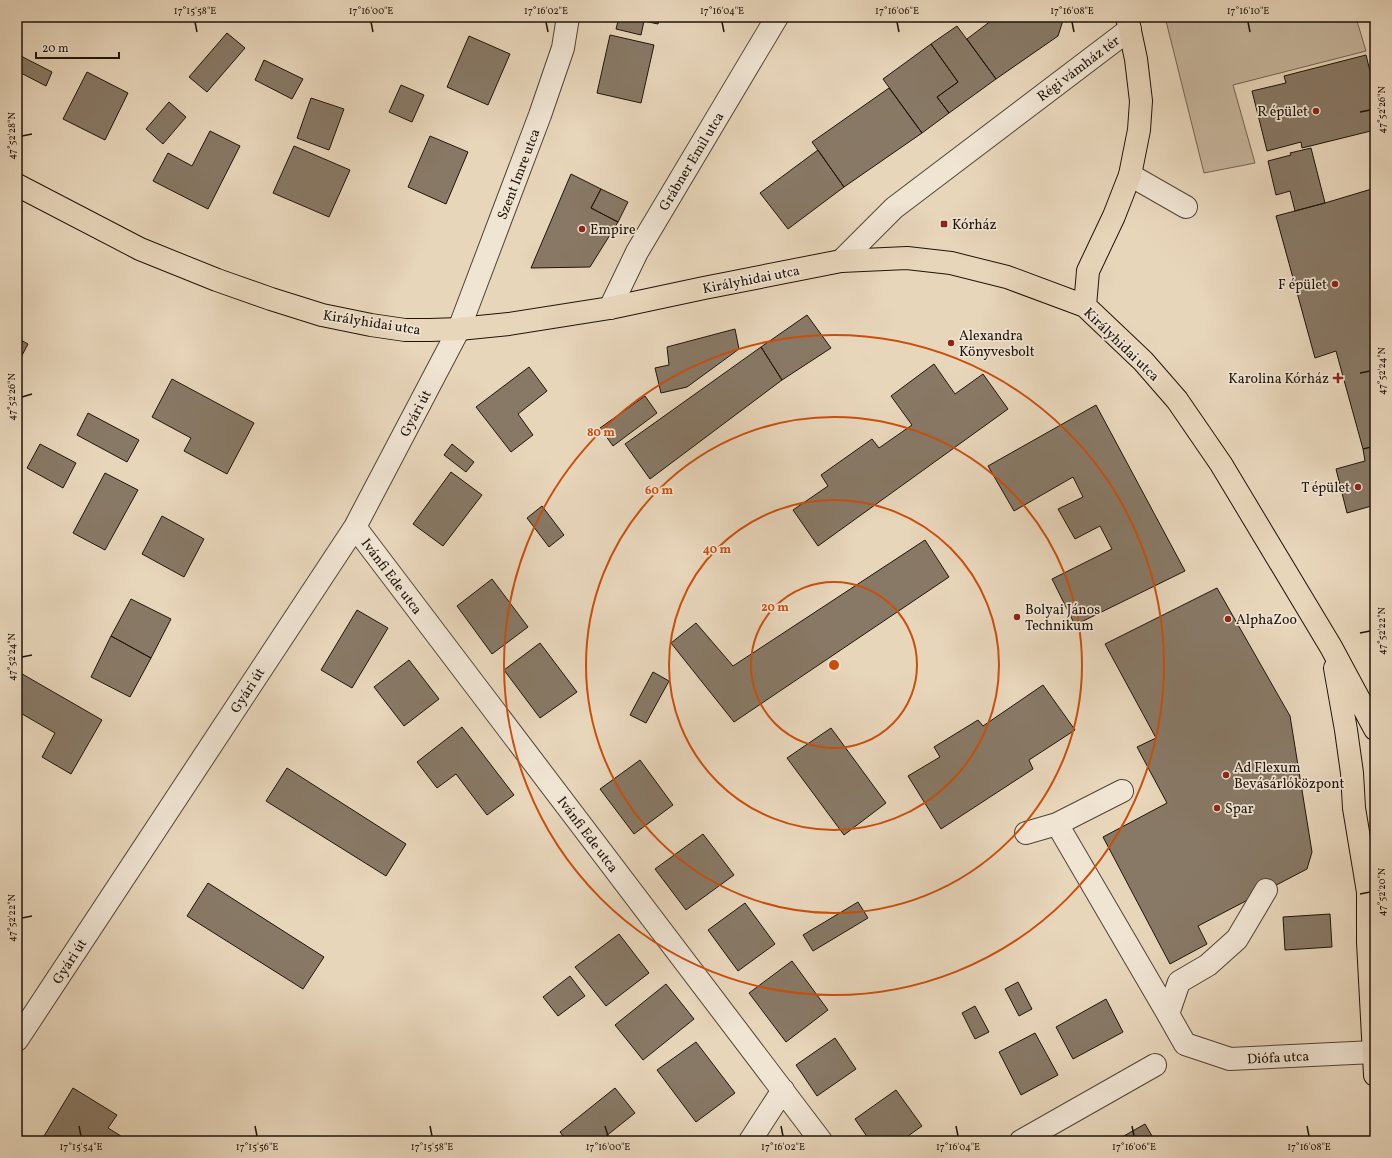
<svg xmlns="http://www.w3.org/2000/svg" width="1392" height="1158" font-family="Vollkorn,serif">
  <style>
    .green { fill: #c6b59d; stroke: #726453 }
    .building { fill: #887966; stroke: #1f1409 }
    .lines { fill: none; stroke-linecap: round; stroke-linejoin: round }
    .minor-casing { stroke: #514436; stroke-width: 24 }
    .major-casing { stroke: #1f1409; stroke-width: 24 }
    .minor { stroke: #f0e4d3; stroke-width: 22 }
    .major { stroke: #e8d6bb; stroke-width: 22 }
    .ticks { fill: none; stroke: #1f1409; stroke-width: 1.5 }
    .ring { fill: none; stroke: #ca4f0c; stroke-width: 2 }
    .poi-dot { fill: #8f2418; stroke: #f0e4d3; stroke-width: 1.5 }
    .labels { text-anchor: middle; stroke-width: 3.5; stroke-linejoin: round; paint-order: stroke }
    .street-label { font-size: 14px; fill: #1f1409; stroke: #f0e4d3 }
    .poi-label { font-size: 14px; fill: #1f1409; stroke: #f0e4d3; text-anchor: start }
    .centre { fill: #ca4f0c; stroke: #f0e4d3; stroke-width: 2 }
    .ring-label { font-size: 12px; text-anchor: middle; font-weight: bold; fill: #ca4f0c; stroke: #f0e4d3; stroke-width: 3.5; stroke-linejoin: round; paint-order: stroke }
    .neatline { fill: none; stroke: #1f1409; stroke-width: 1.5 }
    .ticks-label { font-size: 10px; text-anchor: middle; fill: #1f1409 }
  </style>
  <rect width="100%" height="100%" fill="#e8d6bb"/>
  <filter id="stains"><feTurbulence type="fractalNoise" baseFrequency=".005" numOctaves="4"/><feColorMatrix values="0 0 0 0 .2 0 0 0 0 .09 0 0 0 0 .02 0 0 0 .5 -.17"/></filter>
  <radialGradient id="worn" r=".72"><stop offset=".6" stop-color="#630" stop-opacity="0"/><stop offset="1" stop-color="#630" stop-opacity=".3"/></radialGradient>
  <path class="green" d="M 1165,17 L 1372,17 L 1357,21 L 1366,51 L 1233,85 L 1255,163 L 1204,173 Z"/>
  <path class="building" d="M 619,17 L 660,17 L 658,24 L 644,21 L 641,35 L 616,29 Z
    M 996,17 L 1064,17 L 1058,36 L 996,79 L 967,39 Z
    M 957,26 L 996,79 L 949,113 L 937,97 L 958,82 L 931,44 Z
    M 227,33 L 245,48 L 207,92 L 189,77 Z
    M 610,35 L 654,45 L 641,103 L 597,93 Z
    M 469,36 L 510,54 L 488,105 L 447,87 Z
    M 931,44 L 958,82 L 937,97 L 949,113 L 922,133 L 883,79 Z
    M 17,54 L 52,72 L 46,86 L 17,71 Z
    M 1366,55 L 1375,91 L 1375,130 L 1302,148 L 1301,142 L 1267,151 L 1252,91 L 1286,83 L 1284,76 Z
    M 264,60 L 303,79 L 292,99 L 255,80 Z
    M 87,72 L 128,93 L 105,140 L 63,119 Z
    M 401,85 L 424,95 L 412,122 L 389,112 Z
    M 889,88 L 922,133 L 844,187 L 812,142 Z
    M 311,98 L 344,109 L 329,150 L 297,138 Z
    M 169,102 L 186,117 L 163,144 L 146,129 Z
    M 210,131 L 240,146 L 208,209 L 153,181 L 168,153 L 192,166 Z
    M 430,136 L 468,152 L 446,204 L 408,187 Z
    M 294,146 L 350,170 L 329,217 L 273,193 Z
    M 1311,148 L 1325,203 L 1295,211 L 1290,191 L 1276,195 L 1268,161 L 1291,155 L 1290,153 Z
    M 818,150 L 844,187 L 788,229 L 760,193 Z
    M 571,174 L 601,189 L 591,208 L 618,222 L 590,267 L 531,268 Z
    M 1375,188 L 1375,446 L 1363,449 L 1336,351 L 1315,358 L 1276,216 L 1325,203 Z
    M 601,189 L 628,202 L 618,222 L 591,208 Z
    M 807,315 L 831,348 L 782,380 L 761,347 Z
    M 735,329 L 739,349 L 687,387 L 661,393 L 655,368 L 669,365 L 667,347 Z
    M 17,338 L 28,344 L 17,365 Z
    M 761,347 L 782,380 L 650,479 L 625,444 Z
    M 934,364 L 955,394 L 983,374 L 1008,409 L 818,546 L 793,510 L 828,486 L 821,475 L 872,439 L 879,448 L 912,425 L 891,396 Z
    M 529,367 L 547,391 L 518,414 L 533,435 L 511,452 L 476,407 Z
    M 172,379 L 254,423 L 227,474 L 184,451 L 191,438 L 152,417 Z
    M 645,396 L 657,413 L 613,446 L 600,428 Z
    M 1096,405 L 1185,571 L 1075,625 L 1052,579 L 1112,549 L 1100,526 L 1075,539 L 1058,509 L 1083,497 L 1073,477 L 1014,511 L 988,466 Z
    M 88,413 L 139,440 L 127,462 L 77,435 Z
    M 40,444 L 76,463 L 63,488 L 27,468 Z
    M 452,444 L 474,462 L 466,472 L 444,455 Z
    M 1375,446 L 1375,505 L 1347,513 L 1336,469 L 1365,461 L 1363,449 Z
    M 451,472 L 482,495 L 443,546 L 413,524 Z
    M 105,473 L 138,490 L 105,550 L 73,533 Z
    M 542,506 L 564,535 L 549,547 L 527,518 Z
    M 162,516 L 204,539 L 184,577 L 142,554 Z
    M 925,540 L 949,577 L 734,722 L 671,643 L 696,623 L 733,666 Z
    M 492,579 L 528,627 L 492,654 L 457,606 Z
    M 1217,588 L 1290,716 L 1312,852 L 1307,869 L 1198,926 L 1207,944 L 1170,964 L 1103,837 L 1167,803 L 1137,747 L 1156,738 L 1105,644 Z
    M 131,599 L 171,619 L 151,658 L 111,636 Z
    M 357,610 L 388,628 L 352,688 L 321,670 Z
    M 111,636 L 151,658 L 130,697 L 91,677 Z
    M 540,643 L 577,692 L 540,718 L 504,670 Z
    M 409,660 L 439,699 L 404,726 L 374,687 Z
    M 17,671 L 102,720 L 71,774 L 42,757 L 55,733 L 17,711 Z
    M 653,672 L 669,681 L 646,723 L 630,715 Z
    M 1043,685 L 1075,730 L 1029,760 L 1033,769 L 941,829 L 908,776 L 940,757 L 934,747 L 978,720 L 983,726 Z
    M 462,727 L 514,795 L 487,815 L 456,774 L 437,788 L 417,762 Z
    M 831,728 L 886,803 L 844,835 L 787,758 Z
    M 640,760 L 673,805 L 634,834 L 600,789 Z
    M 287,768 L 406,844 L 386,876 L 266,801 Z
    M 703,834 L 734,875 L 686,910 L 655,869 Z
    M 208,883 L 324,957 L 303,989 L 187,916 Z
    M 858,902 L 868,918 L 813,951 L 803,935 Z
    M 745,903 L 775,944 L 738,971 L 708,930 Z
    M 1330,914 L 1332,947 L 1285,950 L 1283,917 Z
    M 619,934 L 649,973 L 606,1006 L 575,967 Z
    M 792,961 L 828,1010 L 786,1042 L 749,993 Z
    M 570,976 L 585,996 L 558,1016 L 543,997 Z
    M 1018,982 L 1032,1009 L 1019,1016 L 1005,989 Z
    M 666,984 L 694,1019 L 643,1060 L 615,1025 Z
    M 1106,999 L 1123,1032 L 1073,1059 L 1056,1027 Z
    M 975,1006 L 989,1032 L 975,1039 L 962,1013 Z
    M 1035,1033 L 1058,1075 L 1021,1095 L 999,1052 Z
    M 835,1038 L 856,1069 L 817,1096 L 796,1065 Z
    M 696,1042 L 735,1093 L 696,1122 L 657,1070 Z
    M 73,1088 L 117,1115 L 108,1128 L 129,1141 L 41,1141 Z
    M 615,1088 L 635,1113 L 600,1141 L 567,1141 L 560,1132 Z
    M 896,1090 L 922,1126 L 901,1141 L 870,1141 L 855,1119 Z
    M 1145,1124 L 1155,1141 L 1115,1141 Z"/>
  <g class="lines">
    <g class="minor-casing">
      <path id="minor" d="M 1130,175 L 1186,207
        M 841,261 L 894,208 L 1130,29
        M 610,308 L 637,252 L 777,17
        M 355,527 L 821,1141
        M 1057,824 L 1168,1014
        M 1026,833 L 1057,824 L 1122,791
        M 1266,890 L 1237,939 L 1208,965 L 1179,982 L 1168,1014 L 1185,1044 L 1230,1059 L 1374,1052
        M 17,1040 L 355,527 L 459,329 L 540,115 L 563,48 L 568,17
        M 750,1141 L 783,1090
        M 1021,1141 L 1155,1065"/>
    </g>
    <g class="major-casing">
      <path id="major" d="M 17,185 L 140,249 L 217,280 L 271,299 L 322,315 L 371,325 L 405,330 L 430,330 L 459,329 L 509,324 L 610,308 L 704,288 L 841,261 L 907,258 L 951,263 L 1007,277 L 1085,306 L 1143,361 L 1177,400 L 1221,464 L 1331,647 L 1375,729
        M 1085,306 L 1088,271 L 1114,216 L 1130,175 L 1139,130 L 1141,101 L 1136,59 L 1127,17
        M 1335,668 L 1346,730 L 1352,773 L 1354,808 L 1368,892
        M 1371,879 L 1368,892 L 1368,942 L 1375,1075"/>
    </g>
    <use href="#minor" class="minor"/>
    <use href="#major" class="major"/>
  </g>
  <path class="ticks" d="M 195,22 L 197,32M 371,22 L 373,32M 546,22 L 548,32M 722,22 L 724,32M 897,22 L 899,32M 1072,22 L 1074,32M 1248,22 L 1250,32M 1360,112 L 1370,110M 22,136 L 32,134M 1360,373 L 1370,371M 22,397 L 32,394M 1360,633 L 1370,631M 22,657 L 32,655M 1360,894 L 1370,892M 22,918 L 32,916M 79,1126 L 81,1136M 255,1126 L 257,1136M 430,1126 L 432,1136M 605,1126 L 608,1136M 781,1126 L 783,1136M 956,1126 L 958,1136M 1132,1126 L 1134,1136M 1307,1126 L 1309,1136"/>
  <g class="ring">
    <circle cx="834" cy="665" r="83"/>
    <circle cx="834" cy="665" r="165"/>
    <circle cx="834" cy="665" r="248"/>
    <circle cx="834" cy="665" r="330"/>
  </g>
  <g class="poi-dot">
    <circle cx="1316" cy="111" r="4"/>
    <rect x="940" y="220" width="8" height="8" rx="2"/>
    <circle cx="582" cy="229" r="4"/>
    <circle cx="1335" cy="284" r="4"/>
    <circle cx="951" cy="343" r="4"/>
    <path d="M1336 372h4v4h4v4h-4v4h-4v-4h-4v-4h4z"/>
    <circle cx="1358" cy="487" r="4"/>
    <circle cx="1017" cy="617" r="4"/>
    <circle cx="1228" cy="619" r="4"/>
    <circle cx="1226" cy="775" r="4"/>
    <circle cx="1217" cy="808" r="4"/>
  </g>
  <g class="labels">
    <g class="street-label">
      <text transform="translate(1078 68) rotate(-37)" y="5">Régi vámház tér</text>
      <text transform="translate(691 161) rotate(-59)" y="5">Grábner Emil utca</text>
      <text transform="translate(518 174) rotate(-69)" y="5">Szent Imre utca</text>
      <text transform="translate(751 279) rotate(-11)" y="5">Királyhidai utca</text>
      <text transform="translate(372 322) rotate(9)" y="5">Királyhidai utca</text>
      <text transform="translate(1122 344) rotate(44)" y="5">Királyhidai utca</text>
      <text transform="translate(415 413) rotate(-62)" y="5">Gyári út</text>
      <text transform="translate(392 576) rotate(53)" y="5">Ivánfi Ede utca</text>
      <text transform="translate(247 690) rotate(-57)" y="5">Gyári út</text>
      <text transform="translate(588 834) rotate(53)" y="5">Ivánfi Ede utca</text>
      <text transform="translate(69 961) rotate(-57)" y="5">Gyári út</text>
      <text transform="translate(1278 1057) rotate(-3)" y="5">Diófa utca</text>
    </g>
    <g class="poi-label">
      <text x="1308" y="116" text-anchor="end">R épület</text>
      <text x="952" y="229">Kórház</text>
      <text x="590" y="234">Empire</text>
      <text x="1327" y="289" text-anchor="end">F épület</text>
      <text x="959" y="340">Alexandra<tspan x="959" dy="16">Könyvesbolt</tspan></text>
      <text x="1329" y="383" text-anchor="end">Karolina Kórház</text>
      <text x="1350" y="492" text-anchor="end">T épület</text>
      <text x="1025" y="614">Bolyai János<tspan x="1025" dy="16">Technikum</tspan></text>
      <text x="1236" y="624">AlphaZoo</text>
      <text x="1234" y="772">Ad Flexum<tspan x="1234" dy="16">Bevásárlóközpont</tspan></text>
      <text x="1225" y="813">Spar</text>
    </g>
  </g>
  <circle cx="834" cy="665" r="6" class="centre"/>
  <g class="ring-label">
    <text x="601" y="436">80 m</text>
    <text x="659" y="494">60 m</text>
    <text x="717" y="553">40 m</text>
    <text x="775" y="611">20 m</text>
  </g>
  <rect width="1392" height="1158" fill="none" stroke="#e8d6bb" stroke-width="44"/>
  <path d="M36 52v6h83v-6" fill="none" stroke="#1f1409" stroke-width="2"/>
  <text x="42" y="52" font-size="12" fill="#1f1409" stroke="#f0e4d3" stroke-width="3" paint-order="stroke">20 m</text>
  <rect x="22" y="22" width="1348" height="1114" class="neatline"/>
  <g class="ticks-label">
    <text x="195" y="14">17°15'58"E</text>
    <text x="371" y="14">17°16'00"E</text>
    <text x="546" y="14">17°16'02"E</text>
    <text x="722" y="14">17°16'04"E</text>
    <text x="897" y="14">17°16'06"E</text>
    <text x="1072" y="14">17°16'08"E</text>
    <text x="1248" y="14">17°16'10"E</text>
    <text transform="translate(1381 110) rotate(-90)" y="4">47°52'26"N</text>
    <text transform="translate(11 136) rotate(-90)" y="4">47°52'28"N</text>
    <text transform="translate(1381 371) rotate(-90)" y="4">47°52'24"N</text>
    <text transform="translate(11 397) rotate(-90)" y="4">47°52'26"N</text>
    <text transform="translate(1381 631) rotate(-90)" y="4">47°52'22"N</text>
    <text transform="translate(11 657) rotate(-90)" y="4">47°52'24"N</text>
    <text transform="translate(1381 892) rotate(-90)" y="4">47°52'20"N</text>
    <text transform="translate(11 918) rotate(-90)" y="4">47°52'22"N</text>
    <text x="81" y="1150">17°15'54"E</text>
    <text x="257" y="1150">17°15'56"E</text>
    <text x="432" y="1150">17°15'58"E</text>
    <text x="608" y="1150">17°16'00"E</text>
    <text x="783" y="1150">17°16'02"E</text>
    <text x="958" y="1150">17°16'04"E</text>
    <text x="1134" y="1150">17°16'06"E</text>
    <text x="1309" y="1150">17°16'08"E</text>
  </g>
  <rect width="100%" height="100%" filter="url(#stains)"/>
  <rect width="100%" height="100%" fill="url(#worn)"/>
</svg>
